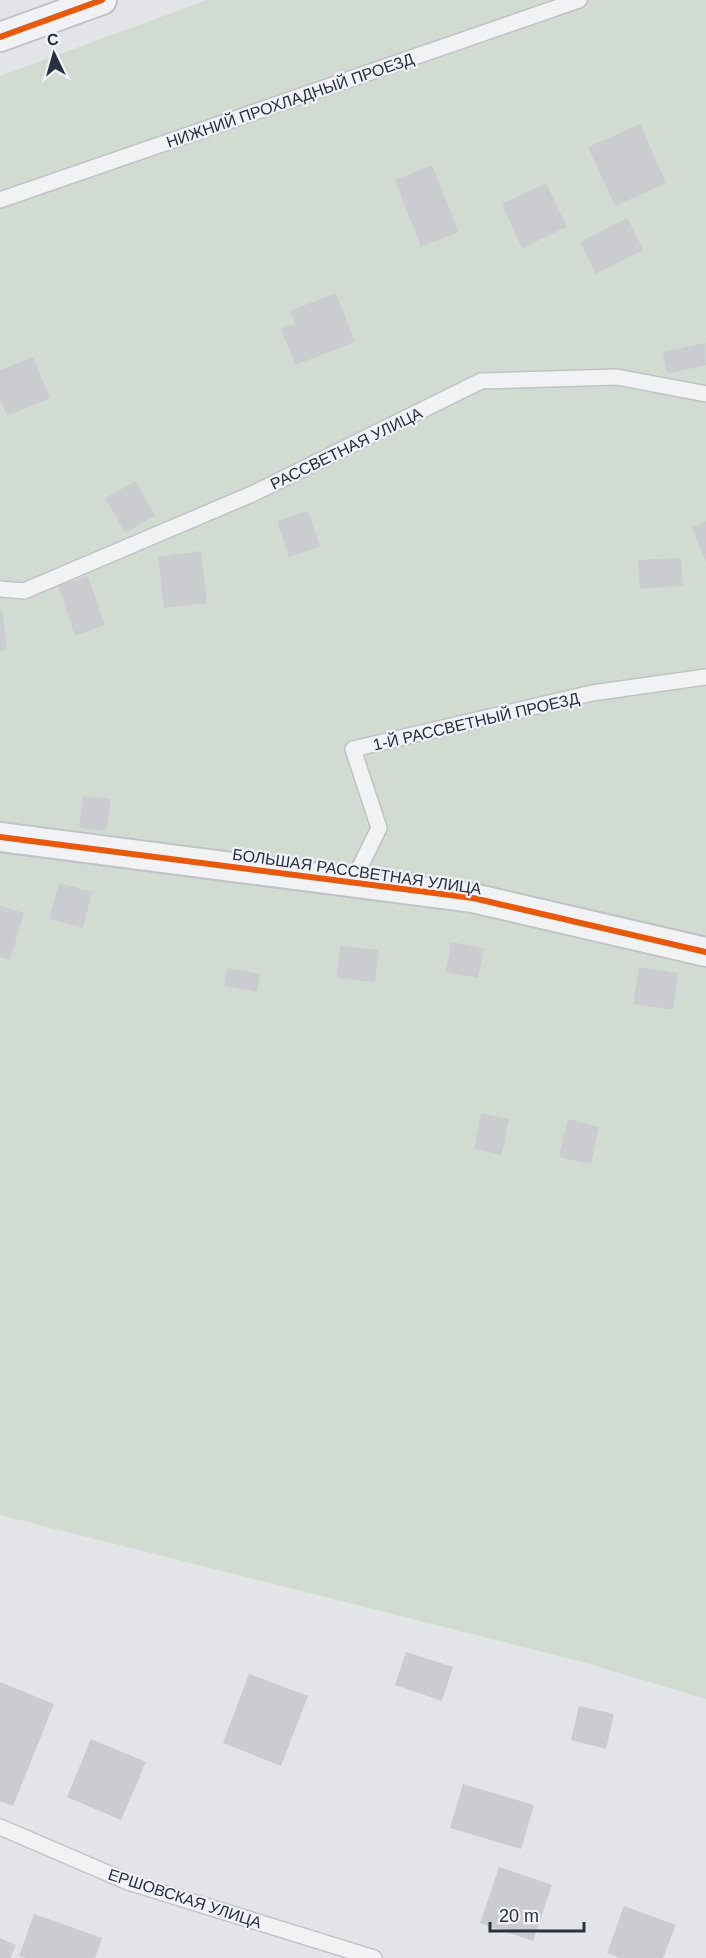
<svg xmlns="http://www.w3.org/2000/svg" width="706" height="1958" font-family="Arial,sans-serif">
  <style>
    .green { fill: #d2dbd2 }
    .building { fill: #cacccf }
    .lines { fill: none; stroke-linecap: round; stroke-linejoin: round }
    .lane-casing { stroke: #c0c2c5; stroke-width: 18 }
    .street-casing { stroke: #c0c2c5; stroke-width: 32 }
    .lane { stroke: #f1f2f4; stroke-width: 15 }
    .street { stroke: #f1f2f4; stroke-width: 28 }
    .cycleway-casing { stroke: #f0f2f7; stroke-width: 10 }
    .cycleway { stroke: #e8590c; stroke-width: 6 }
    .labels { text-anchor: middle; stroke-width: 4.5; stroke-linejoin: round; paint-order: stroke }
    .street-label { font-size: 16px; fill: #293041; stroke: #f0f2f7 }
  </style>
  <rect width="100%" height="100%" fill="#e2e4e7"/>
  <path class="green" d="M 207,0 L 706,0 L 706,1699 L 583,1662 L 0,1515 L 0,76 Z"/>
  <path class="building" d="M 640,124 L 666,183 L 615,206 L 588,147 Z
    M 432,165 L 459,232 L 421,247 L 395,180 Z
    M 546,183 L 567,227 L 522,248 L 502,204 Z
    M 627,218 L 643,250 L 596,274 L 580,242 Z
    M 336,293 L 355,342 L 295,365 L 281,329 L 295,324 L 290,311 Z
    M 705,343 L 706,365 L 667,374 L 663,352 Z
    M 33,357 L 50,398 L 7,416 L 0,398 L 0,370 Z
    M 136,481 L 155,516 L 125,533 L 105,498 Z
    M 308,511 L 320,547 L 289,557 L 277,521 Z
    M 706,521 L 706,562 L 692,527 Z
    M 201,551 L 207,603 L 164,608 L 158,557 Z
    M 681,558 L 683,586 L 640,589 L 638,560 Z
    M 88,576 L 105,625 L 75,636 L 58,586 Z
    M 0,609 L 2,609 L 7,650 L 0,651 Z
    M 83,796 L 111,799 L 106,831 L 79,828 Z
    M 59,883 L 92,892 L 83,928 L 49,919 Z
    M 0,906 L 24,913 L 10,960 L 0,957 Z
    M 451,942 L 484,948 L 478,978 L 446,972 Z
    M 340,946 L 379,950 L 375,982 L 337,978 Z
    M 639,967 L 678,973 L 673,1010 L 633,1004 Z
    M 227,968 L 260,974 L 257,992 L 224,986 Z
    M 481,1113 L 509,1119 L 502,1155 L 474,1149 Z
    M 568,1119 L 599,1127 L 591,1164 L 559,1157 Z
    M 406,1652 L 453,1667 L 442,1701 L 395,1685 Z
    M 249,1674 L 308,1696 L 281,1766 L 223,1743 Z
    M 0,1682 L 54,1704 L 13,1806 L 0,1801 Z
    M 579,1706 L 614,1714 L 606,1749 L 571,1740 Z
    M 91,1739 L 146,1762 L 121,1820 L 67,1797 Z
    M 463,1784 L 534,1805 L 521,1849 L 450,1828 Z
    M 499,1867 L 552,1885 L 533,1941 L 480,1923 Z
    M 624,1906 L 676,1925 L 663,1958 L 620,1958 L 607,1953 Z
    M 34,1914 L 102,1938 L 95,1958 L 26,1958 L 19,1956 Z
    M 0,1938 L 16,1945 L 10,1958 L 0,1958 Z"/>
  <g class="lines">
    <g class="lane-casing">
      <path id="lane" d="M 0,200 L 579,0
        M 0,589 L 24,591 L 252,494 L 481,381 L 617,377 L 706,394
        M 352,883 L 379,828 L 353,749 L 592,693 L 706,677
        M 0,1827 L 128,1882 L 374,1958"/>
    </g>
    <g class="street-casing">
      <path id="street" d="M 0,37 L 102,0
        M 0,837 L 473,898 L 706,952"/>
    </g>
    <use href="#lane" class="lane"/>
    <use href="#street" class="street"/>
    <g class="cycleway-casing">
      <path id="cycleway" d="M 0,37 L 102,0
        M 0,837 L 473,898 L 706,952"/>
    </g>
    <use href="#cycleway" class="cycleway"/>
  </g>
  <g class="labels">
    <g class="street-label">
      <text transform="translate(290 100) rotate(-19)" y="6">НИЖНИЙ ПРОХЛАДНЫЙ ПРОЕЗД</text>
      <text transform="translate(346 448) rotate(-26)" y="6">РАССВЕТНАЯ УЛИЦА</text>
      <text transform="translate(476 721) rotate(-13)" y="6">1-Й РАССВЕТНЫЙ ПРОЕЗД</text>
      <text transform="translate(357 871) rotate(8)" y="6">БОЛЬШАЯ РАССВЕТНАЯ УЛИЦА</text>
      <text transform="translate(185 1898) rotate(18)" y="6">ЕРШОВСКАЯ УЛИЦА</text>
    </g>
  </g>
  <g transform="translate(54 54) rotate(355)" stroke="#f0f2f7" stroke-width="4.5" paint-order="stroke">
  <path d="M0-4.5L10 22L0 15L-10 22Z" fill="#293041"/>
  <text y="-9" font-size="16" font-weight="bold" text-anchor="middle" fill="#293041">С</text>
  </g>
  <path d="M490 1922v9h94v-9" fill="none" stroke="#293041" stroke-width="3"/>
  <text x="499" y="1922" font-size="18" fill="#293041" stroke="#f0f2f7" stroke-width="4.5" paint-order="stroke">20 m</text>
</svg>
